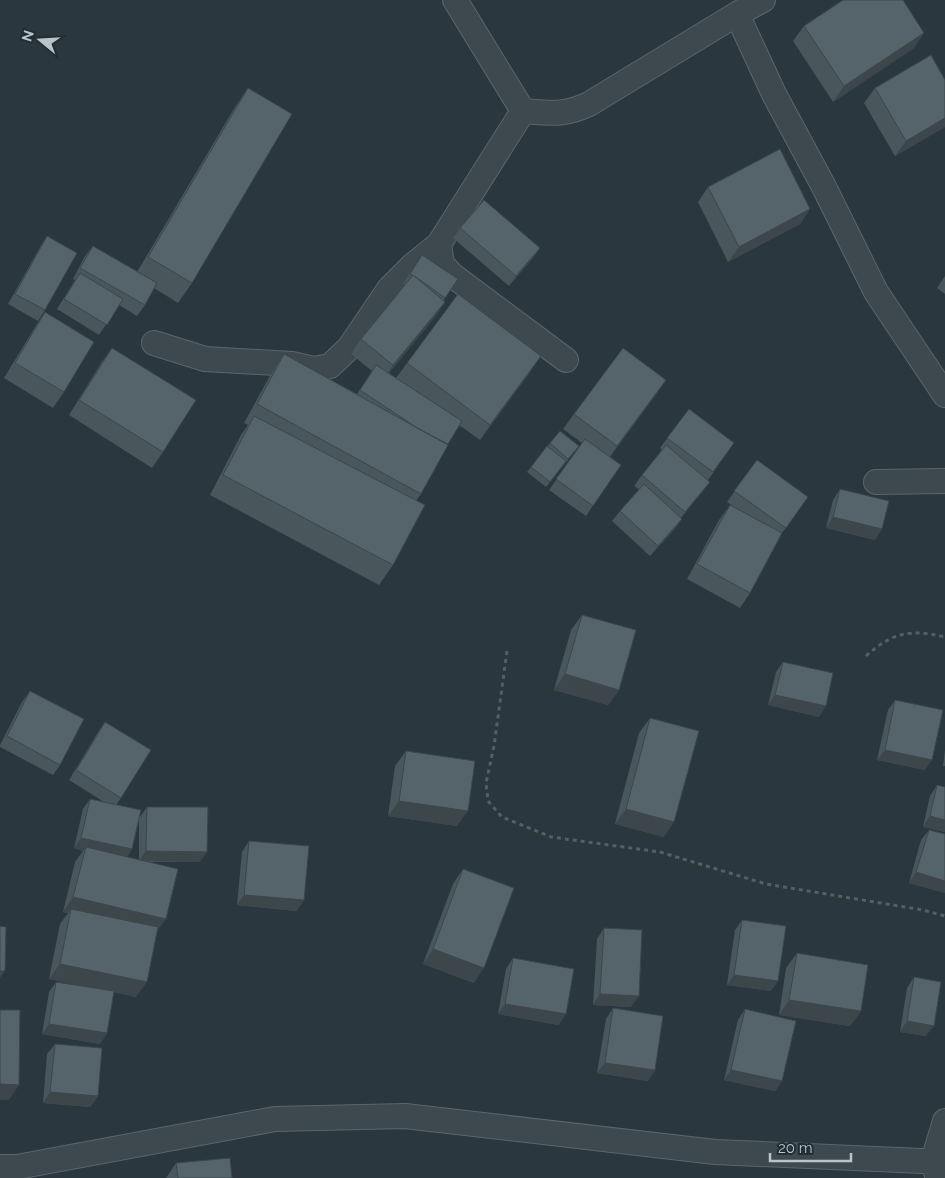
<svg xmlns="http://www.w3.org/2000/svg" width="945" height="1178" font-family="Raleway,sans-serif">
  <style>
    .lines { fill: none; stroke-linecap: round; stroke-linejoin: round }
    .street-casing { stroke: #5b666c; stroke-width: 26 }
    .path { stroke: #516261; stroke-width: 3; stroke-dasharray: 4 4; stroke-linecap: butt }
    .street { stroke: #3d484f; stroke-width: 24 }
    .wall { fill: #49565c; fill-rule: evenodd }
    .shaded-wall { fill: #3c464b }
    .building { fill: #55646b; stroke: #3c464b }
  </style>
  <rect width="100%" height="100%" fill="#2a373e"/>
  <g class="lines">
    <g class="street-casing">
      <path id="street" d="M 455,0 L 523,111
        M 737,14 L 774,94 L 824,187 L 876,292 L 945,395
        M 523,111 C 550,113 564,116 589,104 L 737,14 L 763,0
        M 439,244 L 442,264 L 452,275 L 566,360
        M 154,343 L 205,359 L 292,364 L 314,369 L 330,366 L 349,348 L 389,289 L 413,265 L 439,244 L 523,111
        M 876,482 L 945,481
        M 0,1167 L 17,1167 L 275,1119 L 405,1116 L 715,1152 L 945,1162
        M 937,1176 L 933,1161 L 945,1121"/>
    </g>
    <path class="path" d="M 507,651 L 494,746 L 486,783 L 488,801 L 502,817 L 551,837 L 660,852 L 766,884 L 923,910 L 945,916
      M 866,656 C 893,632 910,629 945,637"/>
    <use href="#street" class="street"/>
  </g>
  <path class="wall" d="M 804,26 L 914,48 L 833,102 L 793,41 Z
    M 945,80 L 945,127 L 895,156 L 864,103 L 875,88 Z
    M 248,88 L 192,283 L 178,303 L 154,288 L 145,305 L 137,316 L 119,305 L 99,335 L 57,309 L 75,280 L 73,279 L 85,256 L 93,246 L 137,272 L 235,107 Z
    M 708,187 L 810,209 L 800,224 L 728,262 L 698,202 Z
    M 460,228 L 540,248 L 533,258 L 509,286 L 453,238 Z
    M 47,236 L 45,310 L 38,321 L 8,304 L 40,247 Z
    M 422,255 L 458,279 L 444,300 L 445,302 L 435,317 L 389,373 L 396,378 L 407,363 L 531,371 L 480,440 L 459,425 L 448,444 L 421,494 L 416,501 L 393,565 L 379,585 L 210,495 L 241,435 L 248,425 L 244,423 L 271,374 L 284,354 L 357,394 L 372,371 L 351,354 L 361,339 L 405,286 L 403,284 Z
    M 945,276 L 945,294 L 937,288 Z
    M 45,312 L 64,392 L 53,408 L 4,378 L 35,327 Z
    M 112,348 L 163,452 L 152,468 L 69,415 L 101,363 Z
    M 666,380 L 610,457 L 621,465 L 586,516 L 549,490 L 582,443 L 563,429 L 574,414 Z
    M 689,409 L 734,443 L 708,480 L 702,492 L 681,518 L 675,529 L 650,556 L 612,521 L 620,511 L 639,489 L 634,486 L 642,475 L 662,450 L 660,448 Z
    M 550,443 L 579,446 L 546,487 L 527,472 Z
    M 757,460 L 808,497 L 782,533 L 750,593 L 740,608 L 687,579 L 719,520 L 730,505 L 737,509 L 727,502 Z
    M 840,489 L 882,529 L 875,540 L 826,528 L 833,500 Z
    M 582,615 L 619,690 L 608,705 L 554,690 L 571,630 Z
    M 783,662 L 819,717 L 768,705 L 776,672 Z
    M 30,691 L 60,765 L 53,775 L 0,747 L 0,745 L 22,702 Z
    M 895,700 L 925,770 L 877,760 L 888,710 Z
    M 650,718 L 664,837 L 615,824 L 639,733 Z
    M 105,722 L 121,798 L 116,805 L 140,817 L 147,807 L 200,862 L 146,862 L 157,932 L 136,997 L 114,992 L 107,1033 L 100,1044 L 42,1034 L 49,992 L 56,982 L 82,986 L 49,979 L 60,924 L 68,913 L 63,912 L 75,862 L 83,851 L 74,848 L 83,809 L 90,799 L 104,802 L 69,780 L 98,732 ZM 139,819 L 139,860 L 127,857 L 132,849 Z
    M 945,750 L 945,766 L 943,766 Z
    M 406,751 L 457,826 L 388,816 L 395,766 Z
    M 937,785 L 945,787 L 945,832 L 923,827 L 930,796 Z
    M 929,830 L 945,834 L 945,893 L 909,883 L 921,840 Z
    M 249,841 L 297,911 L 237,905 L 242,852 Z
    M 463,869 L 474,983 L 423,964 L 453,884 Z
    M 742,920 L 771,991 L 727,985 L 735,930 Z
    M 604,928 L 631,1007 L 593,1005 L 597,939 Z
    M 797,953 L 861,1011 L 850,1026 L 779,1015 L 786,968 Z
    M 513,958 L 559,1025 L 498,1014 L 506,969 Z
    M 914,977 L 926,1036 L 900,1032 L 907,988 Z
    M 613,1008 L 655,1070 L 648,1081 L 597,1073 L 606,1019 Z
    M 745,1009 L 782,1081 L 775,1091 L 724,1080 L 738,1020 Z
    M 55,1044 L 98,1096 L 90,1107 L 43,1103 L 47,1054 Z
    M 176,1163 L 232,1178 L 166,1178 Z"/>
  <path class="shaded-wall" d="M 924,33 L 914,48 L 833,102 L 844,86 Z
    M 945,118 L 945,127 L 895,156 L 906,141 Z
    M 810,209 L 800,224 L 728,262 L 739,247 Z
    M 540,248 L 533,258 L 509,286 L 516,276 Z
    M 445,302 L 435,317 L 383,380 L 393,365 Z
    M 541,356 L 531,371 L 480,440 L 490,425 Z
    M 666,380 L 656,395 L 607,461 L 617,446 Z
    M 710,482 L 678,522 L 685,512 Z
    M 833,517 L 882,529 L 875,540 L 826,528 Z
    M 682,519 L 675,529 L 650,556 L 658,546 Z
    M 565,674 L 619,690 L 608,705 L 554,690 Z
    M 775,695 L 826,706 L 819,717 L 768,705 Z
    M 885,750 L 932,760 L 925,770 L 877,760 Z
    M 399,801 L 468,811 L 457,826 L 388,816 Z
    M 626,809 L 674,822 L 664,837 L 615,824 Z
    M 930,816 L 945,820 L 945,832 L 923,827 Z
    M 81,838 L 132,849 L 125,860 L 86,847 L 83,851 L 74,848 Z
    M 146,851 L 207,852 L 200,862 L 139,861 Z
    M 916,872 L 945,881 L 945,893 L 909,883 Z
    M 244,895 L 304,900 L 297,911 L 237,905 Z
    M 73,897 L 166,919 L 155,934 L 71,909 L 68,913 L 63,912 Z
    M 433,949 L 484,968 L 474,983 L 423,964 Z
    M 60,964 L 147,982 L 136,997 L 49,979 Z
    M 0,971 L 5,971 L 0,978 Z
    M 734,975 L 778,981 L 771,991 L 727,985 Z
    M 600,994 L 639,996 L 631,1007 L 593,1005 Z
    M 789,1000 L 861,1011 L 850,1026 L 779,1015 Z
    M 505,1004 L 566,1014 L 559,1025 L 498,1014 Z
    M 907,1021 L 934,1026 L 926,1036 L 900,1032 Z
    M 49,1024 L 107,1033 L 100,1044 L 42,1034 Z
    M 605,1063 L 655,1070 L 648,1081 L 597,1073 Z
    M 731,1070 L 782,1081 L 775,1091 L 724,1080 Z
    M 0,1084 L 19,1085 L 9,1100 L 0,1100 Z
    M 50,1092 L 98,1096 L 90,1107 L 43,1103 Z"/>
  <path class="building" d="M 843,0 L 903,0 L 924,33 L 844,86 L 804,26 Z
    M 931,55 L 945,80 L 945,118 L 906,141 L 875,88 Z
    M 248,88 L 292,114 L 192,283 L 148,257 Z
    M 780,149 L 810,209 L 739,247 L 708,187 Z
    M 484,200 L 540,248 L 516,276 L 460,228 Z
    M 47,236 L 77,253 L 45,310 L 15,294 Z
    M 93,246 L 157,283 L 145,305 L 80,268 Z
    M 422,255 L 458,279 L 445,298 L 413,275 L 413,276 L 410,274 Z
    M 80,273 L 123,299 L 107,325 L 64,299 Z
    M 413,275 L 445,302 L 393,365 L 361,339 Z
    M 458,294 L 541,356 L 490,425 L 407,363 Z
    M 45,312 L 94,342 L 64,392 L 15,363 Z
    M 112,348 L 196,400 L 163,452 L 79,400 Z
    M 623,348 L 666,380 L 617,446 L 574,414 Z
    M 284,354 L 448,445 L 421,494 L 257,404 Z
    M 376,365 L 462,421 L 448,444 L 419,429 L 360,390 Z
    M 689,409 L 734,443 L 713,472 L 667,438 Z
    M 254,416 L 425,505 L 393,565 L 223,475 Z
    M 560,431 L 579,446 L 568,459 L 550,443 Z
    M 585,439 L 621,465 L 593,506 L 556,479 Z
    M 666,445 L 710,482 L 685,512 L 642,475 Z
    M 547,446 L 566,461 L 550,482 L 531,467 Z
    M 757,460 L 808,497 L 786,528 L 734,491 Z
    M 644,484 L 682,519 L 658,546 L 620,511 Z
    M 840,489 L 889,501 L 882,529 L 833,517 Z
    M 730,505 L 782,533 L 750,593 L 697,564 Z
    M 582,615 L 636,630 L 619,690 L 565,674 Z
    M 783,662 L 833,673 L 826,706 L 775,695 Z
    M 30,691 L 84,719 L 60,765 L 7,736 Z
    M 895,700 L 943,710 L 932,760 L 885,750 Z
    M 650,718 L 699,731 L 674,822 L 626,809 Z
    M 105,722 L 151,750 L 121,798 L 76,770 Z
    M 406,751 L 475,761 L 468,811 L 399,801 Z
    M 937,785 L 945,787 L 945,820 L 930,816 Z
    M 90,799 L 141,810 L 132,849 L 81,838 Z
    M 147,807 L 208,807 L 207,852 L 146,851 Z
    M 929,830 L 945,834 L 945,881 L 916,872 Z
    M 249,841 L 309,846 L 304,900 L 244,895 Z
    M 86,847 L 178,869 L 166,919 L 73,897 Z
    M 463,869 L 514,888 L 484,968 L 433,949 Z
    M 71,909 L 158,927 L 147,982 L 60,964 Z
    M 742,920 L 786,926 L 778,981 L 734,975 Z
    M 0,926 L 6,927 L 5,971 L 0,971 Z
    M 604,928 L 642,930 L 639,996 L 600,994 Z
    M 797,953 L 868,965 L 861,1011 L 789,1000 Z
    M 513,958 L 574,969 L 566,1014 L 505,1004 Z
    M 914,977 L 941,982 L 934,1026 L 907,1021 Z
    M 56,982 L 114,991 L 107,1033 L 49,1024 Z
    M 613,1008 L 663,1016 L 655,1070 L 605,1063 Z
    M 745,1009 L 796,1021 L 782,1081 L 731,1070 Z
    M 0,1010 L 20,1010 L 19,1085 L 0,1084 Z
    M 55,1044 L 102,1048 L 98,1096 L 50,1092 Z
    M 230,1158 L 232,1178 L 178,1178 L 176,1163 Z"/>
  <g transform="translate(40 40) rotate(288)" stroke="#222d34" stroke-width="4" paint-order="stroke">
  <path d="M0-4L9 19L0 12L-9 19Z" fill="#bac3c9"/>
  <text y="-8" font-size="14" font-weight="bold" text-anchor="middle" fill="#bac3c9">N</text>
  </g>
  <path d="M770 1153v8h81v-8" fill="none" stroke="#bac3c9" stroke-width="2.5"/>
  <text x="778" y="1153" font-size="15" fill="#bac3c9" stroke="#222d34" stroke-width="4" paint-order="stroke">20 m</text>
</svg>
